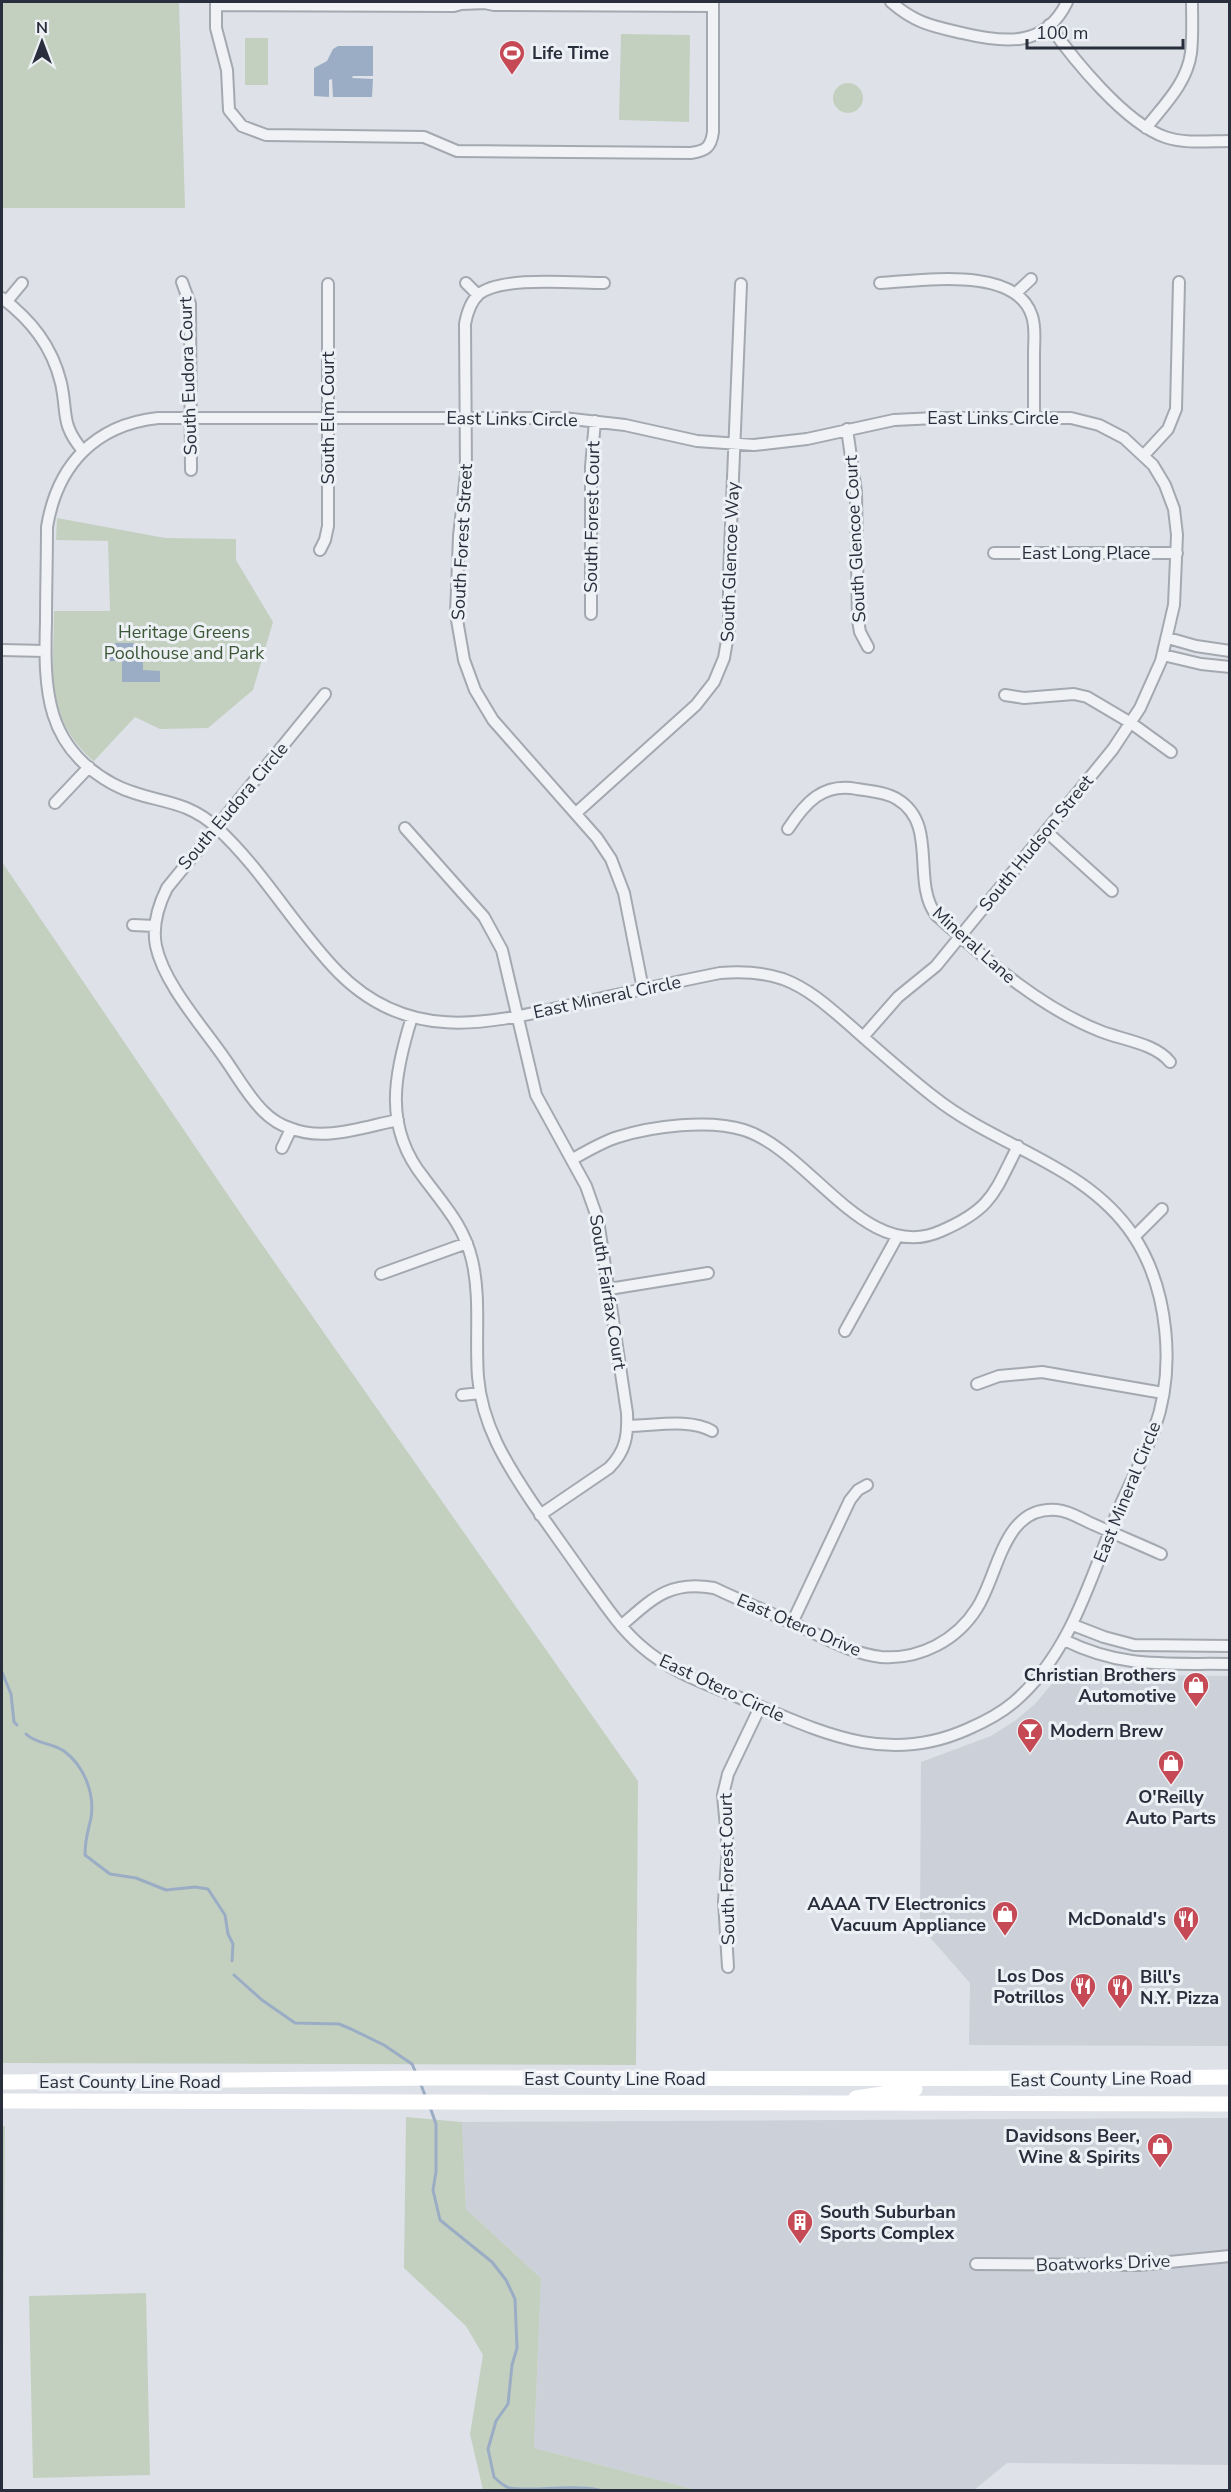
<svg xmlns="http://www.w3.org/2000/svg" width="1231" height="2492" font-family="'Nunito Sans',sans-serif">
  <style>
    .built { fill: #ccd0d8 }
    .green { fill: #c3d0c0 }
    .water { fill: #9badc5 }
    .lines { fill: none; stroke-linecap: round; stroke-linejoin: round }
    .stream { stroke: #9badc5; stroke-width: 3 }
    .minor-casing { stroke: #a4a8b0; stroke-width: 14 }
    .minor { stroke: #f0f2f5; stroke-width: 10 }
    .secondary { stroke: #fff; stroke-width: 15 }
    .labels { text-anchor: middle; stroke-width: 6; stroke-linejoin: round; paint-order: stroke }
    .poi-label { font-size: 18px; font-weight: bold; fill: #282e3c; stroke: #edf0f4; text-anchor: end }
    .street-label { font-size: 18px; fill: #282e3c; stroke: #edf0f4 }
    .park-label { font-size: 18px; fill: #3b5736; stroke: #edf0f4 }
  </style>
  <rect width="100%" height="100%" fill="#dee1e7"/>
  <path class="built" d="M 1060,1674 L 1229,1676 L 1229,2046 L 969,2045 L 970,1983 L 920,1926 L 921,1762 L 991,1736 L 1016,1720 L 1035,1704 Z
    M 1229,2118 L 1229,2465 L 1007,2463 L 974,2490 L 697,2490 L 534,2448 L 541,2278 L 466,2209 L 462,2122 Z"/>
  <path class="green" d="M 2,2 L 179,2 L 185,208 L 2,208 Z
    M 621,34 L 690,35 L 689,122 L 619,120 Z
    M 245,38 L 268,38 L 268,85 L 245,85 Z
    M833 98a15 15 0 1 1 30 0a15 15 0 1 1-30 0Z
    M 57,518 L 165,538 L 236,539 L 236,560 L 273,622 L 253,690 L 208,728 L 160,729 L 135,717 L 94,761 L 91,759 C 43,714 54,669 54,611 L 110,611 L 108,541 L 56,540 Z
    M 2,862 L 245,1220 L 638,1781 L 636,2065 L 2,2063 Z
    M 406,2117 L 462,2122 L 466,2209 L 541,2278 L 534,2448 L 697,2490 L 483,2490 L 470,2434 L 483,2355 L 466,2326 L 404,2268 Z
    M 2,2126 L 5,2126 L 2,2490 Z
    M 146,2293 L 150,2475 L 33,2478 L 29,2296 Z"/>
  <path class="water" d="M 338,46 L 373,46 L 373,76 L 353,76 L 352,78 L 373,79 L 372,97 L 333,97 L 332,79 L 329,80 L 329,97 L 314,96 L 314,68 L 327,61 L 333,49 Z
    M 115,643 L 143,643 L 143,670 L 160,671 L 160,682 L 122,682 L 122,647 L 115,648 L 119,654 L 119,661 L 107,661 L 107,649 Z"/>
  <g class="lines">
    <path class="stream" d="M 2,1672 L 11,1694 L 14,1722 L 17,1725
      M 26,1734 C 36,1744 52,1743 64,1751 C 84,1766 95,1793 91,1818 C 88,1832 85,1838 85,1855 L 110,1874 L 136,1878 L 166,1890 L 195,1887 L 208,1889 L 225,1915 L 228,1934 L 233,1944 L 232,1961
      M 234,1975 L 262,2000 L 295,2023 L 339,2024 L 351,2029 L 384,2045 L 412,2064 L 416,2073
      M 420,2082 L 426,2098
      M 430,2107 L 436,2124 L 436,2172 L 433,2190 L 440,2220 L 492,2262 L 506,2280 L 515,2299 L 517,2348 L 512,2365 L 508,2404 L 496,2421 L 488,2449 L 494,2477 C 498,2481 504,2486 509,2488 C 534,2492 571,2484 599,2490"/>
    <g class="minor-casing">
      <path id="minor" d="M 216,2 L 216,28 L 227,70 L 229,110 L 242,126 L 266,135 L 424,137 L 457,151 L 691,153 C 706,151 711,147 713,132 L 713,2
        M 480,2 L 494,5 L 713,6
        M 891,2 C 915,23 932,26 962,33 C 1004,43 1045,48 1067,2
        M 216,5 L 454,6 L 461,4 L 486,3
        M 1049,25 C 1074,60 1125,123 1165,137 C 1185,144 1209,141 1230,141
        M 1146,128 C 1164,105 1187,83 1191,53 C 1193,36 1192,18 1192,2
        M 182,282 L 190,304 L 191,470
        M 466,283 L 478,295
        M 604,283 C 573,283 501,276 479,294 C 470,302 467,313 465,324 L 466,474 L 459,536 L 456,614 L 464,660 L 475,690 L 493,720 L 597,838 L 611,859 L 624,893 L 643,989
        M 880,283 C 921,281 1016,265 1032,316 C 1036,328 1034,341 1034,353 C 1034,375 1034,396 1034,418
        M 1016,293 L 1031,279
        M 2,298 C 31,320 52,346 61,383 C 68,415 60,423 83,451
        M 7,301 L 22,283
        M 847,429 L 856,492 L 858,620 L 860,632 L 868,647
        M 1144,455 L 1168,429 L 1176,409 L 1179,282
        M 320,550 L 325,540 L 328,526 L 328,284
        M 994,553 L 1177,553
        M 591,614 L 591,467 L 595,421
        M 1168,638 L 1196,646 L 1230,651
        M 2,650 L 45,651
        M 1163,655 L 1201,664 L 1230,667
        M 325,694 L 167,888 C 158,906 152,926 156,946 C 164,984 203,1027 225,1059 C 237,1076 248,1096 263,1111 C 270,1118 280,1125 290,1128 C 324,1142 363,1127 398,1120
        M 1005,695 L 1024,698 L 1074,694 L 1087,697 L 1131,723 L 1171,752
        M 55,803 L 89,767
        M 576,813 L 696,705 L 714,682 L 724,658 L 729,629 L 729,575 L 741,284
        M 405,828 L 484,917 L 502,950 L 536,1095 L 586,1186 L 598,1220 L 627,1413 C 628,1435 626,1451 609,1468 L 540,1515
        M 788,829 C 805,803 823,782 857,789 C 869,791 886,792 897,799 C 939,824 911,881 936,915 C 987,960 1037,1006 1100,1031 C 1122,1040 1155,1043 1170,1062
        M 1047,832 L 1112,891
        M 133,925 L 155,926
        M 412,1017 C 394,1074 383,1127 424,1178 C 444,1205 464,1226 472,1260 C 481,1298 475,1338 478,1377 C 482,1425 506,1463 532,1502 C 550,1528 569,1554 587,1580 C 604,1603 619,1627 641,1646 C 670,1672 709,1685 745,1700 C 821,1732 886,1766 968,1729 C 984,1722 1000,1714 1014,1702 C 1069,1655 1089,1583 1115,1518 C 1127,1488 1143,1460 1154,1430 C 1176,1370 1169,1289 1133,1235 C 1085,1164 998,1148 934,1097 C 906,1075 879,1051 853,1028 C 831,1009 810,989 783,979 C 762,972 742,971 720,973 C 675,982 630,992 584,1002 C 494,1022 412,1047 338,972 C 294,927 263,870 217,828 C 183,796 150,804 113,784 C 45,747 44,690 46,621 C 46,590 47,559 47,527 C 57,466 94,425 158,418 L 563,418 L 625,425 L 697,441 L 754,445 L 807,439 L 894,420 L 936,418 L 1071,418 L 1099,425 L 1124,438 L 1153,465 L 1165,485 L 1174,509 L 1177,535 L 1174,605 L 1161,661 L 1140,708 L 1113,749 L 936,966 L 898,997 L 863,1037
        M 282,1148 L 291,1129
        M 573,1159 C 587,1151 602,1142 618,1137 C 653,1126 709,1119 744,1130 C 810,1151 866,1265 941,1231 C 992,1209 994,1193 1018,1146
        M 1134,1237 L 1162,1209
        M 381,1274 L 467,1243
        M 609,1289 L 708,1273
        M 845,1331 L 897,1237
        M 977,1384 L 999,1376 L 1042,1372 L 1163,1393
        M 462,1395 L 480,1393
        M 628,1426 C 654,1426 689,1418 712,1431
        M 792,1623 L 850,1500 L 858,1490 L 867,1485
        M 1073,1625 L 1104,1637 L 1134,1645 L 1230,1646
        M 621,1626 C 652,1599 669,1580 714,1588 C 744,1602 775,1615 805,1629 C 829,1640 854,1654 881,1657 C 920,1660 957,1640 977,1608 C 999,1574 1003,1505 1057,1510 C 1070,1511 1083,1520 1095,1525 C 1117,1535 1139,1544 1161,1554
        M 1064,1640 C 1123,1669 1166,1663 1230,1664
        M 728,1967 L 724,1901 L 728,1849 L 723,1795 L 728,1774 L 760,1707
        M 976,2264 L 1139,2265 L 1230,2256"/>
    </g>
    <use href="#minor" class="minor"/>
    <path class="secondary" d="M 2,2082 C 145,2082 289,2078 433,2078 C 699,2078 964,2080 1230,2077
      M 856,2098 L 915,2089
      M 2,2101 L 1230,2104"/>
  </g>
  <defs>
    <g id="stadium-pin" transform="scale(1.35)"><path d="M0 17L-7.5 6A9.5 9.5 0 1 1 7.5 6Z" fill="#c54a55" stroke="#edf0f4"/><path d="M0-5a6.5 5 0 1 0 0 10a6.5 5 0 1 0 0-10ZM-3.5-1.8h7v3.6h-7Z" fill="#fff"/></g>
    <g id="shop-pin" transform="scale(1.35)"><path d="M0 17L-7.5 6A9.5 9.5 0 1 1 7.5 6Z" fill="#c54a55" stroke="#edf0f4"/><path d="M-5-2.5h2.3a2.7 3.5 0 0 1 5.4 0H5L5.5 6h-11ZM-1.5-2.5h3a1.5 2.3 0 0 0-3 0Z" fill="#fff"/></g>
    <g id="bar-pin" transform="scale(1.35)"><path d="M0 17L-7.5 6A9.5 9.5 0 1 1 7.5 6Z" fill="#c54a55" stroke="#edf0f4"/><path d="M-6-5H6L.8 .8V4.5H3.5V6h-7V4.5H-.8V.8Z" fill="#fff"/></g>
    <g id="restaurant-pin" transform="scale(1.35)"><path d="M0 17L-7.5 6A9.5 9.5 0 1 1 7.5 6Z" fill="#c54a55" stroke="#edf0f4"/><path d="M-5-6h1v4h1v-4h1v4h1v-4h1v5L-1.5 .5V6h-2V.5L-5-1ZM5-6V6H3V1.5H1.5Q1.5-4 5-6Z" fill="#fff"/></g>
    <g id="building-pin" transform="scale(1.35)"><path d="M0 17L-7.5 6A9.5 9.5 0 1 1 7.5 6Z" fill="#c54a55" stroke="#edf0f4"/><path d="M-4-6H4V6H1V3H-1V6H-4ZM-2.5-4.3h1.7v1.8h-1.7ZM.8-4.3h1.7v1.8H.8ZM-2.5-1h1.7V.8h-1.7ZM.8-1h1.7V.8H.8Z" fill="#fff"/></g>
  </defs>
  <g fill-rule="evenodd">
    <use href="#stadium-pin" x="512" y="53"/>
    <use href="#shop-pin" x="1196" y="1685"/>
    <use href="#bar-pin" x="1030" y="1731"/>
    <use href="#shop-pin" x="1171" y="1763"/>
    <use href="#shop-pin" x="1005" y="1914"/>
    <use href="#restaurant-pin" x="1186" y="1919"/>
    <use href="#restaurant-pin" x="1083" y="1986"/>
    <use href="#restaurant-pin" x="1120" y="1987"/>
    <use href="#shop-pin" x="1160" y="2146"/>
    <use href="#building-pin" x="800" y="2222"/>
  </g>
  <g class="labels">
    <g class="poi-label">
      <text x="532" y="59" text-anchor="start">Life Time</text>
      <text x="1176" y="1681">Christian Brothers<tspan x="1176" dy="21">Automotive</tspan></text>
      <text x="1050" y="1737" text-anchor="start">Modern Brew</text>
      <text x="1171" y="1803" text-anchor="middle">O'Reilly<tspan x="1171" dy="21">Auto Parts</tspan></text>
      <text x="986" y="1910">AAAA TV Electronics<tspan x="986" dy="21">Vacuum Appliance</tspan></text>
      <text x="1166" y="1925">McDonald's</text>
      <text x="1064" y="1982">Los Dos<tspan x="1064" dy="21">Potrillos</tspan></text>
      <text x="1140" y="1983" text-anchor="start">Bill's<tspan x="1140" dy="21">N.Y. Pizza</tspan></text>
      <text x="1140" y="2142">Davidsons Beer,<tspan x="1140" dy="21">Wine &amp; Spirits</tspan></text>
      <text x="820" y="2218" text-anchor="start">South Suburban<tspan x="820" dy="21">Sports Complex</tspan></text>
    </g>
    <g class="street-label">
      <text transform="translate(188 376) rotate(-92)" y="6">South Eudora Court</text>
      <text transform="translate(328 418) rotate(-90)" y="6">South Elm Court</text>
      <text x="993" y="424">East Links Circle</text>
      <text transform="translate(512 419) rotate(1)" y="6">East Links Circle</text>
      <text transform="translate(592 517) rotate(-89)" y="6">South Forest Court</text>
      <text transform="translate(855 539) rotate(-93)" y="6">South Glencoe Court</text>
      <text transform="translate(462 542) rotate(-87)" y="6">South Forest Street</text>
      <text x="1086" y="559">East Long Place</text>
      <text transform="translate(730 562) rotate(-88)" y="6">South Glencoe Way</text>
      <text transform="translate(233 806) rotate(-50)" y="6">South Eudora Circle</text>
      <text transform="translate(1036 843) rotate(-51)" y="6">South Hudson Street</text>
      <text transform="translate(974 945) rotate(42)" y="6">Mineral Lane</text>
      <text transform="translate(607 997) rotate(-12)" y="6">East Mineral Circle</text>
      <text transform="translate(608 1292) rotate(81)" y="6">South Fairfax Court</text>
      <text transform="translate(1127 1492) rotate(-68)" y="6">East Mineral Circle</text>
      <text transform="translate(799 1625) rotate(23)" y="6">East Otero Drive</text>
      <text transform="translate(722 1688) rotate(25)" y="6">East Otero Circle</text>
      <text transform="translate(727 1869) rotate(-91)" y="6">South Forest Court</text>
      <text x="615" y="2085">East County Line Road</text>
      <text transform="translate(1101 2079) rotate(-1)" y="6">East County Line Road</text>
      <text x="130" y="2088">East County Line Road</text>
      <text transform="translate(1103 2263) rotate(-2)" y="6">Boatworks Drive</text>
    </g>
    <g class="park-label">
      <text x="184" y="638">Heritage Greens<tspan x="184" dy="21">Poolhouse and Park</tspan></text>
    </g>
  </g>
  <rect width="1231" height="2492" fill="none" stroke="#282e3c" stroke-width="6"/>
  <g transform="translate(42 42)" stroke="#edf0f4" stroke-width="4.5" paint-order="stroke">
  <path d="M0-4.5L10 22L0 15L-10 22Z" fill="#282e3c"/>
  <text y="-9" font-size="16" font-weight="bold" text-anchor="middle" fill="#282e3c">N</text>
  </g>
  <path d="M1027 39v9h156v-9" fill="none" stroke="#282e3c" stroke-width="3"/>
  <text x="1036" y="39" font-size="18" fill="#282e3c" stroke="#edf0f4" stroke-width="4.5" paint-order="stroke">100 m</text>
</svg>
